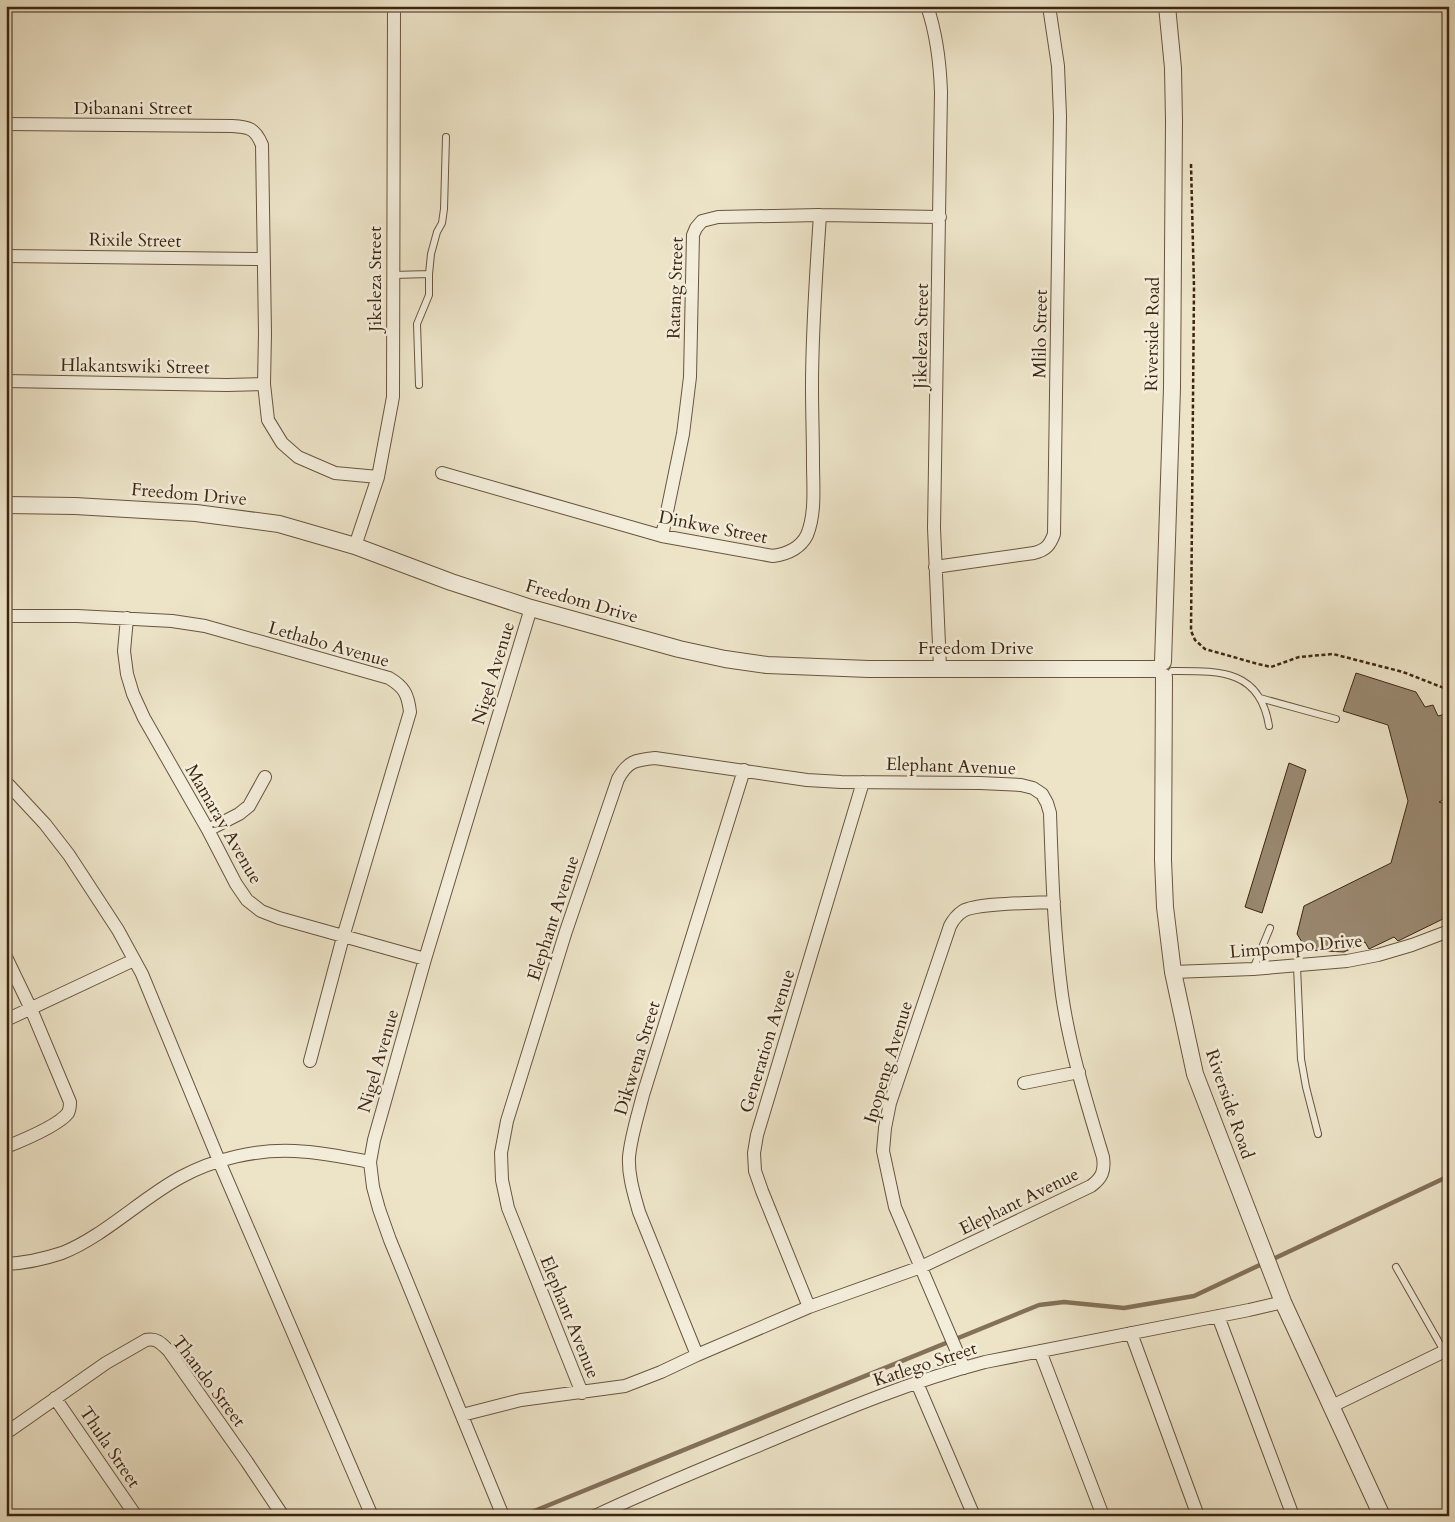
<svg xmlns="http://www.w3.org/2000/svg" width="1455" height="1522" font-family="Cardo,serif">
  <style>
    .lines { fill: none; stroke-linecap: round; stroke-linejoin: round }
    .stream { stroke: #837159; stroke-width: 4.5 }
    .building { fill: #998870; stroke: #3d2510 }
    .service-casing { stroke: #69553e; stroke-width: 8 }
    .minor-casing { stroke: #69553e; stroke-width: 14 }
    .tertiary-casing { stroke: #69553e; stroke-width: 18 }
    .path { stroke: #3d2510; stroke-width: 2.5; stroke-dasharray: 4 2.5; stroke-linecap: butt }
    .service { stroke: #f3eddb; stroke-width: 6 }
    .minor { stroke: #f3eddb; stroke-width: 12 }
    .tertiary { stroke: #f3eddb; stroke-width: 16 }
    .labels { text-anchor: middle; stroke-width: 5; stroke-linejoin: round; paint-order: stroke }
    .street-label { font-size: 18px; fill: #3d2510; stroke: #f3eddb }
  </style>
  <rect width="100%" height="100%" fill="#ede4c8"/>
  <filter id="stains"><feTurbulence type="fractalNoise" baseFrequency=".004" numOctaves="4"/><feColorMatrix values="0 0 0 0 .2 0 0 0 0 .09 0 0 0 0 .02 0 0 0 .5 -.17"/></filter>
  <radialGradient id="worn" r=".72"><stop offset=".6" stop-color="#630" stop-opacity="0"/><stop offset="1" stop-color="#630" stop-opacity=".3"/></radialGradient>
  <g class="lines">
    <path class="stream" d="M 1271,1260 L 1449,1176
      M 522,1516 L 1039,1305 L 1064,1302 L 1124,1308 L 1194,1296 L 1264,1263"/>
  </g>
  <path class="building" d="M 1356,673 L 1416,692 L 1425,707 L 1433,705 L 1438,716 L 1449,713 L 1449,797 L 1439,802 L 1449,805 L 1449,916 L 1398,941 L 1394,937 L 1369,949 L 1365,942 L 1344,952 L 1307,950 L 1297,934 L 1304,906 L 1391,863 L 1408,801 L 1388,725 L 1343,711 Z
    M 1289,763 L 1306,770 L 1262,913 L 1245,907 Z"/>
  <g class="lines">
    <g class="service-casing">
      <path id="service" d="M 393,275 L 429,274 L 431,254 L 437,232 L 442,223 L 444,209 L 446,137
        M 419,385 L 417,324 L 429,295 L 429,274
        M 1172,671 C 1219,671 1260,669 1269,726
        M 1260,698 L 1336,719
        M 1297,966 L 1301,1059 L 1306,1087 L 1318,1134
        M 1253,969 L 1270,928
        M 1396,1267 L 1444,1351"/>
    </g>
    <g class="minor-casing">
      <path id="minor" d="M 927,6 C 937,35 940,62 941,92 L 934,528 L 940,668
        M 6,124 L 232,126 C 249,127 255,128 262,145 L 265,333 L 264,384 L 268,420 L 282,443 L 298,457 L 335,473 L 378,477
        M 6,256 L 263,259
        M 6,381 L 227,385 L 264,384
        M 442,473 L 662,536 L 773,556 C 787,554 800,549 807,535 C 816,513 813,486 813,463 C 813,438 812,412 812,387 C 812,330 816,273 820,215
        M 662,536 L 683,434 L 690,377 L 693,235 L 696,228 L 702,221 L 718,217 L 820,215 L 940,217
        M 355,546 L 378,477 L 393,397 L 394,6
        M 935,567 L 1034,553 C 1046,550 1050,545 1054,534 L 1060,116 L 1058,66 L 1049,6
        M 6,616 L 77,616 L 172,621 L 205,626 L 389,678 C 404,687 408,694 410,712 L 343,937 L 310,1061
        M 127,618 L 124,651 L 127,674 L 133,694 L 144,718 L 208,830 L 236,884 L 247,900 L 261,911 L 279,918 L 425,959
        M 6,782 L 45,824 L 69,855 L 118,930 L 142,974 L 222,1168 L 372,1516
        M 208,830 L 239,814 L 249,806 L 265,777
        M 6,957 L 31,1009 L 70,1102 C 70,1106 70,1109 68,1113 C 58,1126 21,1141 6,1147
        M 1173,972 L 1253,969 L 1347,961 L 1378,955 L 1412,945 L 1449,931
        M 6,1020 L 134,960
        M 1024,1083 L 1079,1072
        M 6,1264 C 25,1263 44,1259 62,1253 C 103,1237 142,1198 181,1177 C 214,1159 257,1149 295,1151 C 320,1152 345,1157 370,1162
        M 809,1307 L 762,1191 L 755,1171 L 754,1153 L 757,1135 L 863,782
        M 1218,1316 L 1293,1516
        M 1131,1333 L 1198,1516
        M 1040,1351 L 1103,1516
        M 697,1355 L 639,1212 C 634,1194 628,1175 629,1157 C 631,1136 638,1115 643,1095 L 744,770
        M 964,1368 L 895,1207 L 883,1151 L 885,1128 L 890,1103 L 950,926 C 953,920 957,915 963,911 C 977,903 1034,903 1054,902
        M 917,1383 L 974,1516
        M 55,1398 L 136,1516
        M 1330,1407 L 1449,1349
        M 462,1415 L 521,1400 L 625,1386 L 661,1372 L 697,1355 L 809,1307 L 921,1267 L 1091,1186 C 1102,1178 1105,1171 1103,1157 C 1087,1104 1070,1050 1062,995 C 1054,935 1052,874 1050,813 L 1047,803 L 1042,794 L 1033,788 L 1021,785 L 980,783 L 841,782 L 807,780 L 655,758 C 635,760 628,761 618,779 L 566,931 L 507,1121 L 501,1153 L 502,1180 L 508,1208 L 582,1393
        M 6,1433 L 106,1363 L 146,1340 C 157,1338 161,1343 169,1351 L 247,1462 L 283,1516
        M 503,1516 L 390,1240 L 379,1209 L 373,1187 L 370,1162 L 374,1140 L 425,959 L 531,608
        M 595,1516 C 654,1488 714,1464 774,1439 C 843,1410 912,1381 985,1362 L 1249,1310 L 1283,1302"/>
    </g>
    <g class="tertiary-casing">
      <path id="tertiary" d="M 6,505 L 75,506 L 196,513 L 279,524 L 355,546 L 451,582 L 531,608 L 679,649 L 725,659 L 767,665 L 869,669 L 1157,669
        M 1163,662 L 1172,388 L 1174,121 L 1173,68 L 1167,6
        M 1164,677 L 1163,860 L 1165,907 L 1173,972 L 1195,1074 L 1283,1302 L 1382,1516"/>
    </g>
    <path class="path" d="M 1191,164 L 1194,287 L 1191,631 L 1195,640 L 1205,649 L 1258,664 L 1271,667 L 1299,657 L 1333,654 L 1403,672 L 1449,690"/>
    <use href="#service" class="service"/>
    <use href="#minor" class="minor"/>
    <use href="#tertiary" class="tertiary"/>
  </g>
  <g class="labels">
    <g class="street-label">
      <text x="133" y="114">Dibanani Street</text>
      <text transform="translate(135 240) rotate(1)" y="6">Rixile Street</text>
      <text transform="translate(375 279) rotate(-90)" y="6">Jikeleza Street</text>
      <text transform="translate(675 288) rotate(-88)" y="6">Ratang Street</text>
      <text transform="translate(1040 334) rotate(-89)" y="6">Mlilo Street</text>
      <text transform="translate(1152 334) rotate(-89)" y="6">Riverside Road</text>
      <text transform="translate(921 336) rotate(-89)" y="6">Jikeleza Street</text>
      <text transform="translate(135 366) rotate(1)" y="6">Hlakantswiki Street</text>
      <text transform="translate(189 494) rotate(5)" y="6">Freedom Drive</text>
      <text transform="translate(713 527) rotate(11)" y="6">Dinkwe Street</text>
      <text transform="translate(582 601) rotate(16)" y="6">Freedom Drive</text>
      <text transform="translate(329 644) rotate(16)" y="6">Lethabo Avenue</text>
      <text x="976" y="654">Freedom Drive</text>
      <text transform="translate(493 673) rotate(-73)" y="6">Nigel Avenue</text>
      <text transform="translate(951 766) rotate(2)" y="6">Elephant Avenue</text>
      <text transform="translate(224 824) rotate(60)" y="6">Mamaray Avenue</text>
      <text transform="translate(553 918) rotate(-72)" y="6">Elephant Avenue</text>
      <text transform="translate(1296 946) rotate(-5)" y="6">Limpompo Drive</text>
      <text transform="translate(767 1041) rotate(-73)" y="6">Generation Avenue</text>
      <text transform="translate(637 1058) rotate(-73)" y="6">Dikwena Street</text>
      <text transform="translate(378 1061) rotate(-74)" y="6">Nigel Avenue</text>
      <text transform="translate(888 1062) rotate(-73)" y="6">Ipopeng Avenue</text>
      <text transform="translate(1230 1104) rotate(71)" y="6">Riverside Road</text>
      <text transform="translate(1019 1201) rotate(-26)" y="6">Elephant Avenue</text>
      <text transform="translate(570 1317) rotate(68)" y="6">Elephant Avenue</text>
      <text transform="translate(925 1364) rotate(-18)" y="6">Katlego Street</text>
      <text transform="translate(209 1381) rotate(53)" y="6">Thando Street</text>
      <text transform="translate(110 1447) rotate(56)" y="6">Thula Street</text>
    </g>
  </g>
  <rect width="1455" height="1522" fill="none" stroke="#ede4c8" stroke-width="25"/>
  <rect x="8" y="8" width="1440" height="1507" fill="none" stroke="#3d2510" stroke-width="2.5"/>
  <rect x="12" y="12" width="1430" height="1497" fill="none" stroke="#3d2510"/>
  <rect width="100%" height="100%" filter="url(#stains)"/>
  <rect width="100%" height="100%" fill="url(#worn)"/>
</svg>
